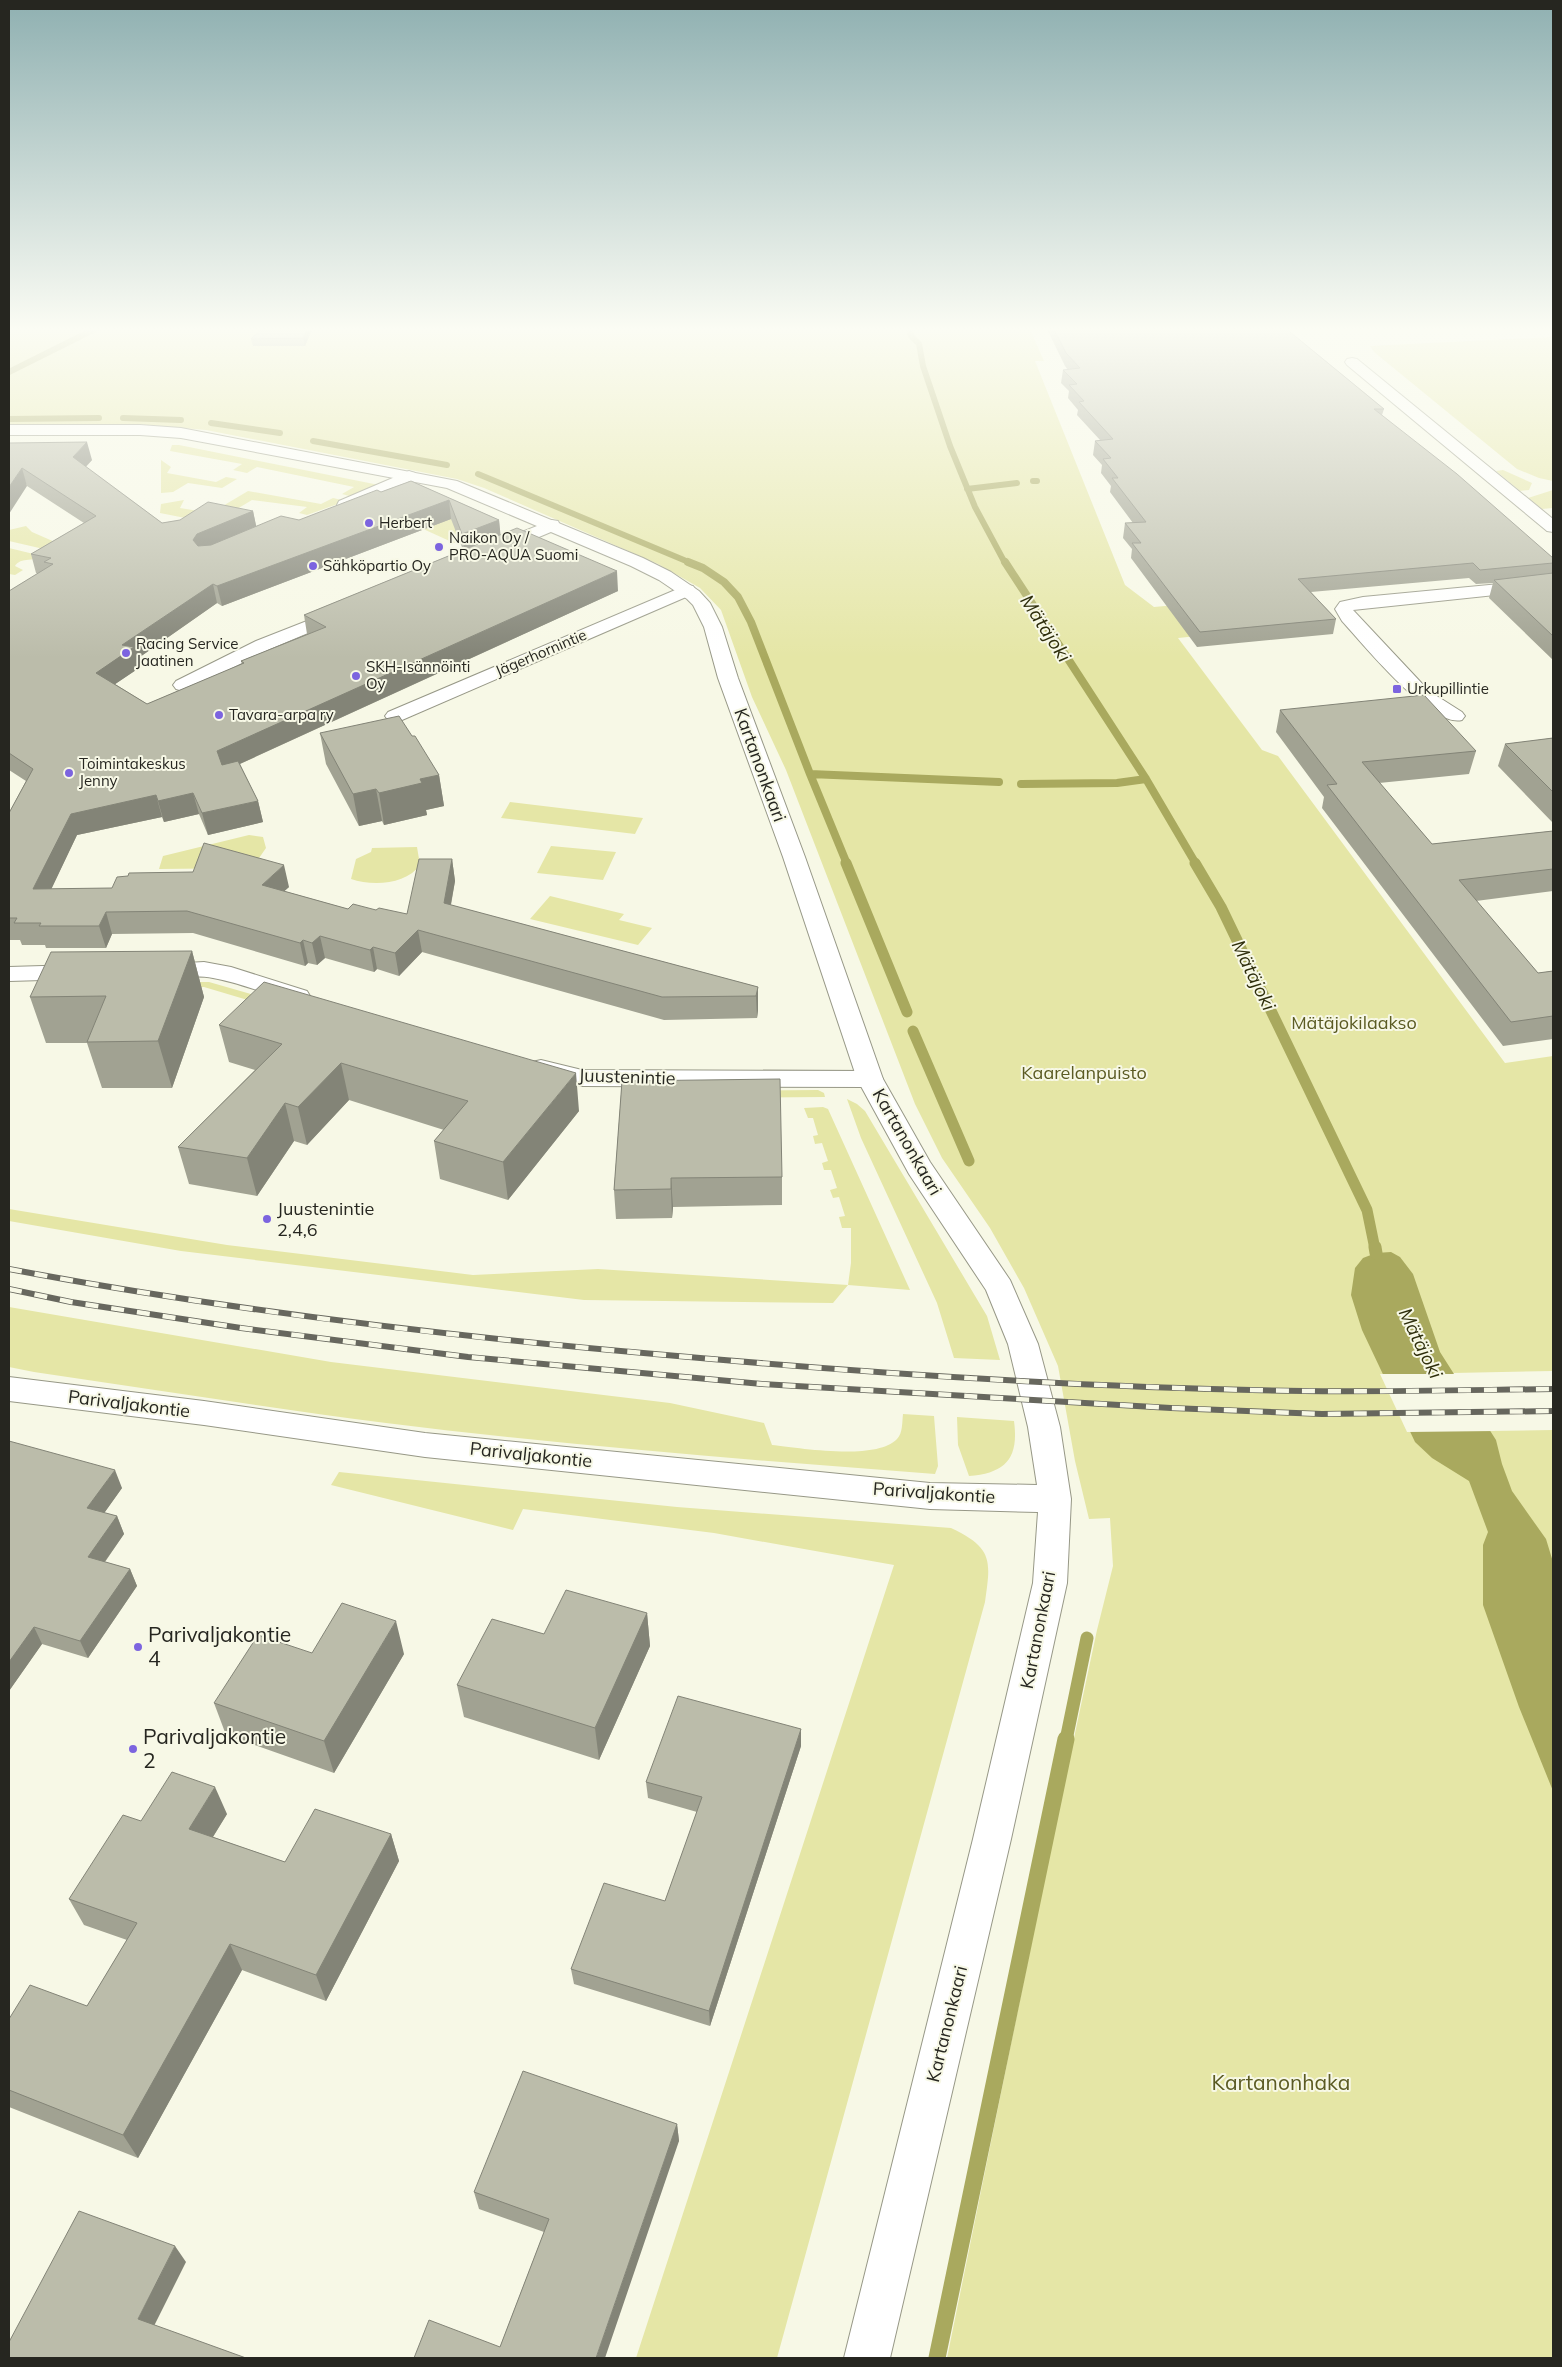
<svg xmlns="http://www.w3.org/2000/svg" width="1562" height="2367" font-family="Mulish,sans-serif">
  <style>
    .green { fill: #e5e6a6 }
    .water { fill: #a9a95e }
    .pier { fill: #f7f8e6 }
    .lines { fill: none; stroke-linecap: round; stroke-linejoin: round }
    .stream-far4 { stroke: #a9a95e; stroke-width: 6 }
    .stream-far3 { stroke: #a9a95e; stroke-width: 8 }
    .stream-far2 { stroke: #a9a95e; stroke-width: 11 }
    .stream-far1 { stroke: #a9a95e; stroke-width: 13 }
    .stream { stroke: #a9a95e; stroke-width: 17 }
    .minor-casing { stroke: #979887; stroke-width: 2 }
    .tertiary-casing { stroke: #979887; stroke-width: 2 }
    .minor { fill: #fff; fill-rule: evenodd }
    .tertiary { fill: #fff; fill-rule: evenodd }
    .rail-casing { stroke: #67675e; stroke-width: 6 }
    .rail { stroke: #f7f8e6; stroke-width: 4.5; stroke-dasharray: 13; stroke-linecap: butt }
    .wall { fill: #a1a292; fill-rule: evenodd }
    .shaded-wall { fill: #838477 }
    .building { fill: #bbbcaa; stroke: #838477 }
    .poi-dot { fill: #7c64df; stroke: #f7f8e6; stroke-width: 2 }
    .labels { text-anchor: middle; stroke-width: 4; stroke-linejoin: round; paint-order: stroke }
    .far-poi-label { font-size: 15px; fill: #262620; stroke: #f7f8e6; text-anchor: start }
    .far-street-label { font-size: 15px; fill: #262620; stroke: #f7f8e6 }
    .street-label { font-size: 18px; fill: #262620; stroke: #f7f8e6 }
    .park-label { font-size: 18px; fill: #5b5b23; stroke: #f7f8e6 }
    .poi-label { font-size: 18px; fill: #262620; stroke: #f7f8e6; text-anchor: start }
    .water-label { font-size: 19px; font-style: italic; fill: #2e2e0c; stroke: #f7f8e6 }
    .near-poi-label { font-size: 21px; fill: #262620; stroke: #f7f8e6; text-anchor: start }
    .near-park-label { font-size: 21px; fill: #5b5b23; stroke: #f7f8e6 }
  </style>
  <rect width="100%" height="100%" fill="#f7f8e6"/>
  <path class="green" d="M 9,327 L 1029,327 L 1044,361 L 1035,361 L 1125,585 L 1154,607 L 1301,594 L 1328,623 L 1178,638 L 1262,750 L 1278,756 L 1281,760 L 1505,1063 L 1553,1056 L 1553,1371 L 1453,1373 L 1410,1432 L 1553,1430 L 1553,2358 L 947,2358 L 1058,1813 L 1097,1630 L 1113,1566 L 1110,1518 L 1089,1519 L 1075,1461 L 1058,1366 L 1024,1288 L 990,1228 L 942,1158 L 915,1104 L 786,770 L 752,697 L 721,610 L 700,588 L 658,564 L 484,488 L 457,479 L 206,430 L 136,424 L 9,424 Z
    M 1553,337 L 1553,481 L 1539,478 L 1517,469 L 1374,352 L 1370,346 Z
    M 172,445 L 179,445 L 379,485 L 353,497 L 342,494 L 354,487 L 257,467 L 247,473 L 233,470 L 242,464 L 170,451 Z
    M 161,460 L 171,467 L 167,473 L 216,482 L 226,477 L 237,479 L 222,488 L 188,483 L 173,492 L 161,493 Z
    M 1503,470 L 1532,483 L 1529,490 L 1520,491 L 1496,471 Z
    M 1553,490 L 1553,508 L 1542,509 L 1528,498 Z
    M 248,491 L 321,504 L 333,498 L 346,501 L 307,515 L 299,513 L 307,507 L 252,500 L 222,518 L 261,527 L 261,533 L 160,513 L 161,504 L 184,500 L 180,508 L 211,513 Z
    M 416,503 L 482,532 L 454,543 L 388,513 Z
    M 26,526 L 32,532 L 64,546 L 61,553 L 9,541 L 9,530 Z
    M 9,548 L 46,557 C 36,561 20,557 15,566 L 23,570 L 15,575 L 9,574 Z
    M 510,802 L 643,818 L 635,834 L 501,818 Z
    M 249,835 L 263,837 L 266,848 L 252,868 L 159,869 L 163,856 Z
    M 551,846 L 616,852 L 603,880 L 537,873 Z
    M 417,847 L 420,865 C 406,885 372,886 351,879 L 356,859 L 371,852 L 372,848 Z
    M 550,896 L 624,914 L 619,920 L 652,928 L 638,945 L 530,919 Z
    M 183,982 L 209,982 L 344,1021 L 338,1027 L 204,987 L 181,988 Z
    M 818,1090 L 824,1093 L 825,1097 L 718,1098 L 718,1091 Z
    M 847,1099 L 857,1104 L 865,1111 L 987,1316 L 1000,1360 L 954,1358 L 937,1303 L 861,1138 Z
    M 823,1107 L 828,1109 L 910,1290 L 848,1285 L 833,1303 L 584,1300 L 181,1251 L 9,1221 L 9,1209 L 227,1245 L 473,1275 L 598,1269 L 848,1285 L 851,1263 L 851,1228 L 842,1228 L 839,1217 L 845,1216 L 839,1197 L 833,1198 L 830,1190 L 837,1188 L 831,1170 L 824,1170 L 822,1163 L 828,1161 L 822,1143 L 815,1144 L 813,1136 L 818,1135 L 813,1118 L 808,1118 L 804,1108 Z
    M 9,1307 L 331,1362 L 670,1403 L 764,1423 L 772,1445 C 800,1448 876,1461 897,1439 C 903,1433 902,1422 903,1414 L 934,1416 L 938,1466 L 935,1474 C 752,1460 569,1446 386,1423 C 268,1408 151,1389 34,1372 L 9,1367 Z
    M 957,1417 L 1014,1421 C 1019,1458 1006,1473 969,1476 L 958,1445 Z
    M 339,1472 L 677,1507 L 951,1528 C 993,1548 991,1560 985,1602 L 777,2358 L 636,2358 L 894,1565 L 714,1533 L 523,1509 L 513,1530 L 331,1485 Z"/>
  <path class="water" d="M 1391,1252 L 1400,1257 L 1413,1274 L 1440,1352 L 1496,1440 L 1502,1464 L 1512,1491 L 1546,1539 L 1553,1562 L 1553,1791 L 1519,1707 L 1483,1605 L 1483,1545 L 1488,1532 L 1469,1481 L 1432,1458 L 1415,1442 L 1362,1330 L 1351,1295 L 1355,1268 L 1363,1258 L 1376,1253 Z"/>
  <path class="pier" d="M 1380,1374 L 1457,1374 L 1495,1431 L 1407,1432 Z"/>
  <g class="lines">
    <path class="stream-far4" d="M 909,327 L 911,336 L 919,344 L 923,366 L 950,446 L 975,507 L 1005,563
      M 9,372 L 99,327
      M 123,418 L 181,420
      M 9,419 L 99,418
      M 211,423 L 280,433
      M 313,441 L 447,465
      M 478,474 L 691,563
      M 1033,481 L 1037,481
      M 967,489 L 1017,483"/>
    <path class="stream-far3" d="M 688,562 L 703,568 L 724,582 L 738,597 L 751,622 L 810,774 L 999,782
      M 1005,562 L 1146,779 L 1196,864
      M 810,774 L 847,864
      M 1021,784 L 1117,783 L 1146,779"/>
    <path class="stream-far2" d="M 846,863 L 907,1012
      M 1195,863 L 1221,907 L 1367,1210 L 1375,1249
      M 913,1031 L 969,1161"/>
    <path class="stream-far1" d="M 1375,1247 L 1376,1253
      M 1066,1740 L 1087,1638"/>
    <path class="stream" d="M 937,2358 L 1066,1739"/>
    <g class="minor-casing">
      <path id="minor" d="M 1352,358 L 1357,359 L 1553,519 L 1553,532 L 1547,531 L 1347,365 L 1345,362 L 1347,359 Z
        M 409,471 L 415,473 L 417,476 L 399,488 L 351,509 L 339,509 L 337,505 L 339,501 Z
        M 552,520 L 558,521 L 560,525 L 558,529 L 501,553 L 489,553 L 486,549 L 489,545 Z
        M 1553,579 L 1553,589 L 1353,610 L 1429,691 L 1462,712 L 1465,716 L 1462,720 C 1431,728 1363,644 1342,621 L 1335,609 L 1340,602 L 1363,597 Z
        M 687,585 L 693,586 L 696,590 L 693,594 L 402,720 L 395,722 L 388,720 L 385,716 L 388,712 Z
        M 340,608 L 346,609 L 349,613 L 346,617 L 270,649 L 190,689 L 183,691 L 176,689 L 173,685 L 176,681 L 256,641 Z
        M 204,962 L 231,967 L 307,991 L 310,996 L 307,1001 L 298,1003 C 270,996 242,983 213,978 C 193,974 171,980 151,975 L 148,970 L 151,965 Z
        M 77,965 L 86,967 L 89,972 L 86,977 L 77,979 L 9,981 L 9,967 Z
        M 541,1060 L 582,1070 L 870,1071 L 879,1073 L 883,1079 L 879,1085 L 870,1087 L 582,1086 L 532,1074 L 528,1068 L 532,1062 Z"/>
    </g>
    <g class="tertiary-casing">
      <path id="tertiary" d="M 9,425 L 140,425 L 181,428 L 457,481 L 643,558 L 671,572 L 699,591 L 710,603 L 722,627 L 738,678 L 805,857 L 883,1079 L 930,1162 L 1010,1280 L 1038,1344 L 1060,1427 L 1071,1499 L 1067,1583 L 1011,1839 L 890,2358 L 844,2358 L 973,1839 L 1033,1583 L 1038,1512 L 930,1509 L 425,1457 L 204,1425 L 9,1401 L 9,1377 L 204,1401 L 425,1433 L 930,1483 L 1037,1485 L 1028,1427 L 1008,1344 L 986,1290 L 909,1174 L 857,1079 L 783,857 L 718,678 L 704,627 L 693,605 L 687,599 L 659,580 L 631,566 L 447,488 L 181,438 L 140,435 L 9,435 Z"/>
    </g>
    <use href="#minor" class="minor"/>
    <use href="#tertiary" class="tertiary"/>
    <g class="rail-casing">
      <path id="rail" d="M 9,1269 C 226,1310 445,1336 666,1355 C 878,1374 1091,1388 1304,1391 C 1387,1392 1470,1390 1553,1389
        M 9,1289 L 71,1302 L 241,1328 L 468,1357 L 762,1384 L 1171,1408 L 1322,1414 L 1553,1411"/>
    </g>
    <use href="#rail" class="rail"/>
  </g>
  <path class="wall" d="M 313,327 L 305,346 L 253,346 L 251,339 Z
    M 1046,327 L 1284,327 L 1384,409 L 1382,415 L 1553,558 L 1553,660 L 1489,598 L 1493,583 L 1476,584 L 1469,578 L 1311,592 L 1336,619 L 1333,634 L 1197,647 L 1131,558 L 1132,549 L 1123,538 L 1125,523 L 1133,523 L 1110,492 L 1111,486 L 1101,473 L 1102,465 L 1093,455 L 1095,441 L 1100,440 L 1077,415 L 1078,410 L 1068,398 L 1069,391 L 1061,383 L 1063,370 L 1068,370 L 1065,366 Z
    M 9,443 L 92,460 L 86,467 L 162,523 L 253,511 L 256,526 L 299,520 L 381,492 L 411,481 L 499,520 L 500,535 L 618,591 L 240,764 L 258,801 L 263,822 L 208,835 L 199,814 L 164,822 L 162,817 L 77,835 L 51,889 L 289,887 L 284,891 L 348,909 L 376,910 L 407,914 L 452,859 L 455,881 L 451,905 L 758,987 L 758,1010 L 757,1018 L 664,1020 L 422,952 L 399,976 L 377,969 L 374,972 L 325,958 L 317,965 L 308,963 L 305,966 L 193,933 L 112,934 L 106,948 L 46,948 L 45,945 L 22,945 L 20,940 L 9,940 L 9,813 L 26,781 L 9,770 L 9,591 L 38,574 L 36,573 L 31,554 L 84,523 L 27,486 ZM 451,519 L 463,550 L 304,615 L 307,634 L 241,661 L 242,664 L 147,704 L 115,684 L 139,668 L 137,659 L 217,603 L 222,606 Z
    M 1280,710 L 1476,751 L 1469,774 L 1379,783 L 1432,844 L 1553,831 L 1553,891 L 1476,901 L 1538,973 L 1553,971 L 1553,1039 L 1503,1046 L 1322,808 L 1324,797 L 1276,732 Z
    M 320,733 L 412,736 L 439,775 L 444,806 L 426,810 L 427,815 L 384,825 L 382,821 L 359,826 L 326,764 Z
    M 1553,738 L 1553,823 L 1498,766 L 1505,744 Z
    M 192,951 L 204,997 L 172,1088 L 102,1088 L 87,1043 L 46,1043 L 30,997 Z
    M 219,1025 L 579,1111 L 508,1200 L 440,1179 L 434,1141 L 444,1130 L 349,1100 L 307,1145 L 294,1141 L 257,1196 L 189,1184 L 178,1147 L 255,1070 L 229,1062 Z
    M 622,1081 L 782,1177 L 782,1205 L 673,1207 L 672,1218 L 616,1219 L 614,1190 Z
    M 9,1441 L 122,1488 L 104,1513 L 117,1516 L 124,1534 L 105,1562 L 130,1569 L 137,1586 L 88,1658 L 42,1644 L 9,1691 Z
    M 647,1613 L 650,1646 L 599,1760 L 464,1717 L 457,1685 L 544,1634 Z
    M 312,1653 L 404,1654 L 334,1773 L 226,1735 L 214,1703 Z
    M 801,1729 L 801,1746 L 710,2026 L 574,1984 L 571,1969 L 665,1901 L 697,1812 L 648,1798 L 646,1782 Z
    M 227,1814 L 213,1837 L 285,1862 L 391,1834 L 399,1861 L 326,2001 L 242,1970 L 138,2158 L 9,2107 L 9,2019 L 87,2006 L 127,1940 L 84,1925 L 69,1899 L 141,1821 Z
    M 677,2124 L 679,2141 L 500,2347 L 544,2232 L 479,2209 L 474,2192 Z"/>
  <path class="shaded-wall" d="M 309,327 L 313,327 L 305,346 L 303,338 Z
    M 87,442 L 92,460 L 77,475 L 73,457 Z
    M 22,468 L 27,486 L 9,514 L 9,487 Z
    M 449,500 L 451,519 L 222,606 L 217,586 Z
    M 253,511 L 257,530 L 201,553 L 193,540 L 197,534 Z
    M 499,520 L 501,539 L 465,554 L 462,534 Z
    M 617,571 L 618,591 L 222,772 L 217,751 Z
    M 213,584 L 217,603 L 137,659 L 139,668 L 102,693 L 96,673 L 122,645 Z
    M 439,775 L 444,806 L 426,810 L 427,815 L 384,825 L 379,793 L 420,779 Z
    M 376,789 L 382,821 L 359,826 L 353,794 Z
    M 193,793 L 199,814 L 164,822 L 158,801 Z
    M 156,795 L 162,817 L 77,835 L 41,911 L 33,889 L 71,814 Z
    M 258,801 L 263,822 L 208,835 L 202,813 Z
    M 452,859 L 455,881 L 447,925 L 444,903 Z
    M 284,865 L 289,887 L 267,907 L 262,885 Z
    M 106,912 L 112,934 L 106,948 L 99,926 Z
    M 418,930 L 422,952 L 399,976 L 395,953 Z
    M 320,936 L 325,958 L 317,965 L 312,943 Z
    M 303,940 L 308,963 L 305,966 L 300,943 Z
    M 373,947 L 377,969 L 374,972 L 370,950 Z
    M 192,951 L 204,997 L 172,1088 L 158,1041 Z
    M 758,987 L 758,1010 L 757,1018 L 756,996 Z
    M 341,1063 L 349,1100 L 307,1145 L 298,1107 Z
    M 576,1073 L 579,1111 L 508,1200 L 503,1162 Z
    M 285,1103 L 294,1141 L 257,1196 L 247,1158 Z
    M 671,1178 L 673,1207 L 672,1218 L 671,1189 Z
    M 115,1470 L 122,1488 L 95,1526 L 87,1508 Z
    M 117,1516 L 124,1534 L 96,1574 L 88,1557 Z
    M 130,1569 L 137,1586 L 88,1658 L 80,1641 Z
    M 647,1613 L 650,1646 L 599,1760 L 595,1728 Z
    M 396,1621 L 404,1654 L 334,1773 L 324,1741 Z
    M 34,1627 L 42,1644 L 9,1691 L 9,1662 Z
    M 801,1729 L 801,1746 L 710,2026 L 709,2011 Z
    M 215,1787 L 227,1814 L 201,1856 L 189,1829 Z
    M 391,1834 L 399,1861 L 326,2001 L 316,1975 Z
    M 230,1944 L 242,1970 L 138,2158 L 123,2135 Z
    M 677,2124 L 679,2141 L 605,2358 L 596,2358 Z
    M 175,2246 L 186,2262 L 150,2334 L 138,2319 Z"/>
  <path class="building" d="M 264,327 L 309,327 L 303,338 L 251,339 Z
    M 1053,327 L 1284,327 L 1384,409 L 1374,409 L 1457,474 L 1553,558 L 1553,563 L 1480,570 L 1473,563 L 1298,579 L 1336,619 L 1200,632 L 1132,543 L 1141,543 L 1125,523 L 1146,522 L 1112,478 L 1118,478 L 1103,459 L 1111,458 L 1095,441 L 1113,439 L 1079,402 L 1084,401 L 1069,385 L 1077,384 L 1063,370 L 1080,368 L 1066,353 Z
    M 87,442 L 73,457 L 162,523 L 180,520 L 208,502 L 253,511 L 197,534 L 193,540 L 198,546 L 211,545 L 281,516 L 299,520 L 377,490 L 381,492 L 411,481 L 499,520 L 462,534 L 449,500 L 217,586 L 213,584 L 122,645 L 134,647 L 96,673 L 147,704 L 244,663 L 241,661 L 326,627 L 304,615 L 517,528 L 617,571 L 217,751 L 222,765 L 238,761 L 258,801 L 202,813 L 193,793 L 158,801 L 156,795 L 71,814 L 33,889 L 112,888 L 117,877 L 128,876 L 129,873 L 193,872 L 204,843 L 284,865 L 262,885 L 348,909 L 353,904 L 376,910 L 379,908 L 407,914 L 419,859 L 452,859 L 444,903 L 758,987 L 756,996 L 662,997 L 418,930 L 395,953 L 373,947 L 370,950 L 320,936 L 312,943 L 303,940 L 300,943 L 187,911 L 106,912 L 99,926 L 39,926 L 41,923 L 14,923 L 17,918 L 9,918 L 9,813 L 33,769 L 9,753 L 9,591 L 53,564 L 44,562 L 51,558 L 31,554 L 96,516 L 22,468 L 9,487 L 9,443 Z
    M 1553,573 L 1553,636 L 1494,580 Z
    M 1424,695 L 1476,751 L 1362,762 L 1432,844 L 1553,831 L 1553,869 L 1459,880 L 1538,973 L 1553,971 L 1553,1016 L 1511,1022 L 1327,785 L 1337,784 L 1280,710 Z
    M 399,716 L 412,736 L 415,736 L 439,775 L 420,779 L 422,783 L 379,793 L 376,789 L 353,794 L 320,733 Z
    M 1553,738 L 1553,792 L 1505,744 Z
    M 192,951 L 158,1041 L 87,1042 L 106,996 L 30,997 L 51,952 Z
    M 264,982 L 576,1073 L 503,1162 L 434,1141 L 468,1101 L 341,1063 L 298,1107 L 285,1103 L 247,1158 L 178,1147 L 282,1044 L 219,1025 Z
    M 780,1079 L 782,1177 L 671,1178 L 671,1189 L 614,1190 L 622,1081 Z
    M 9,1441 L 115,1470 L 87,1508 L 117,1516 L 88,1557 L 130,1569 L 80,1641 L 34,1627 L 9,1662 Z
    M 566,1590 L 647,1613 L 595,1728 L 457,1685 L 492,1619 L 544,1634 Z
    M 342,1603 L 396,1621 L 324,1741 L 214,1703 L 258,1635 L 312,1653 Z
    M 678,1696 L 801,1729 L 709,2011 L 571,1969 L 604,1883 L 665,1901 L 702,1797 L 646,1782 Z
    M 172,1772 L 215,1787 L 189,1829 L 285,1862 L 315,1809 L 391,1834 L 316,1975 L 230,1944 L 123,2135 L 9,2090 L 9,2019 L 30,1985 L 87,2006 L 137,1923 L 69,1899 L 123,1815 L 141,1821 Z
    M 523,2071 L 677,2124 L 596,2358 L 414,2358 L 429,2320 L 500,2347 L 549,2219 L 474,2192 Z
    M 79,2211 L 175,2246 L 138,2319 L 246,2358 L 9,2358 L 9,2342 Z"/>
  <linearGradient id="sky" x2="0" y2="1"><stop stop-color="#8fb0b1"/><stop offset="0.5" stop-color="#fbfcf4"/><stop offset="1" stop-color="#fbfcf4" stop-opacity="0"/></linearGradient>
  <rect width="1562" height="658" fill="url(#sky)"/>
  <g class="poi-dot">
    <circle cx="369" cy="523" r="5"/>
    <circle cx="439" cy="547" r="5"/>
    <circle cx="313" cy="566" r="5"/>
    <circle cx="126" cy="653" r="5"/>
    <circle cx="356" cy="676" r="5"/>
    <rect x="1392" y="684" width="10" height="10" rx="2.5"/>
    <circle cx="219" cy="715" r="5"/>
    <circle cx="69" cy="773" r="5"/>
    <circle cx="267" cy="1219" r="5"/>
    <circle cx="138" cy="1647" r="5"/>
    <circle cx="133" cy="1749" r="5"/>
  </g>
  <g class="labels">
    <g class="far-poi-label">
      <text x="379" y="528">Herbert</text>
      <text x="449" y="543">Naikon Oy /<tspan x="449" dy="17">PRO-AQUA Suomi</tspan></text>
      <text x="323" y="571">Sähköpartio Oy</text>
      <text x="136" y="649">Racing Service<tspan x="136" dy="17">Jaatinen</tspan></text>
      <text x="366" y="672">SKH-Isännöinti<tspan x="366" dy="17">Oy</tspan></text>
      <text x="1407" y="694">Urkupillintie</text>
      <text x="229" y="720">Tavara-arpa ry</text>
      <text x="79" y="769">Toimintakeskus<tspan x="79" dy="17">Jenny</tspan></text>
    </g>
    <g class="far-street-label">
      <text transform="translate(541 653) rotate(-23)" y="5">Jägerhornintie</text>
    </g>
    <g class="street-label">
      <text transform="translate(760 765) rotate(70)" y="6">Kartanonkaari</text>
      <text transform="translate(627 1077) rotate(2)" y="6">Juustenintie</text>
      <text transform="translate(907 1142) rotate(60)" y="6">Kartanonkaari</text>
      <text transform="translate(129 1404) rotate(7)" y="6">Parivaljakontie</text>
      <text transform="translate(531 1455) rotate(6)" y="6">Parivaljakontie</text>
      <text transform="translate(934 1493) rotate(4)" y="6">Parivaljakontie</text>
      <text transform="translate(1038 1630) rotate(-79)" y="6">Kartanonkaari</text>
      <text transform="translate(947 2024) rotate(-76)" y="6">Kartanonkaari</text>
    </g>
    <g class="park-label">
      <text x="1354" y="1029">Mätäjokilaakso</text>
      <text x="1084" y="1079">Kaarelanpuisto</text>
    </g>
    <g class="poi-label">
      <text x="277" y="1215">Juustenintie<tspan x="277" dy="21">2,4,6</tspan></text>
    </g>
    <g class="water-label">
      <text transform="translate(1046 628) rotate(57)" y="7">Mätäjoki</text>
      <text transform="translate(1254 975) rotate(64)" y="7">Mätäjoki</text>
      <text transform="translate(1421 1343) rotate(64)" y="7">Mätäjoki</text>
    </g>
    <g class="near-poi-label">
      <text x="148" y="1642">Parivaljakontie<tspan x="148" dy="24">4</tspan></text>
      <text x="143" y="1744">Parivaljakontie<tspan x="143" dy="24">2</tspan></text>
    </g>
    <g class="near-park-label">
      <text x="1281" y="2090">Kartanonhaka</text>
    </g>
  </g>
  <rect width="1562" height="2367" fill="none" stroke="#262620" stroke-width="20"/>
</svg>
